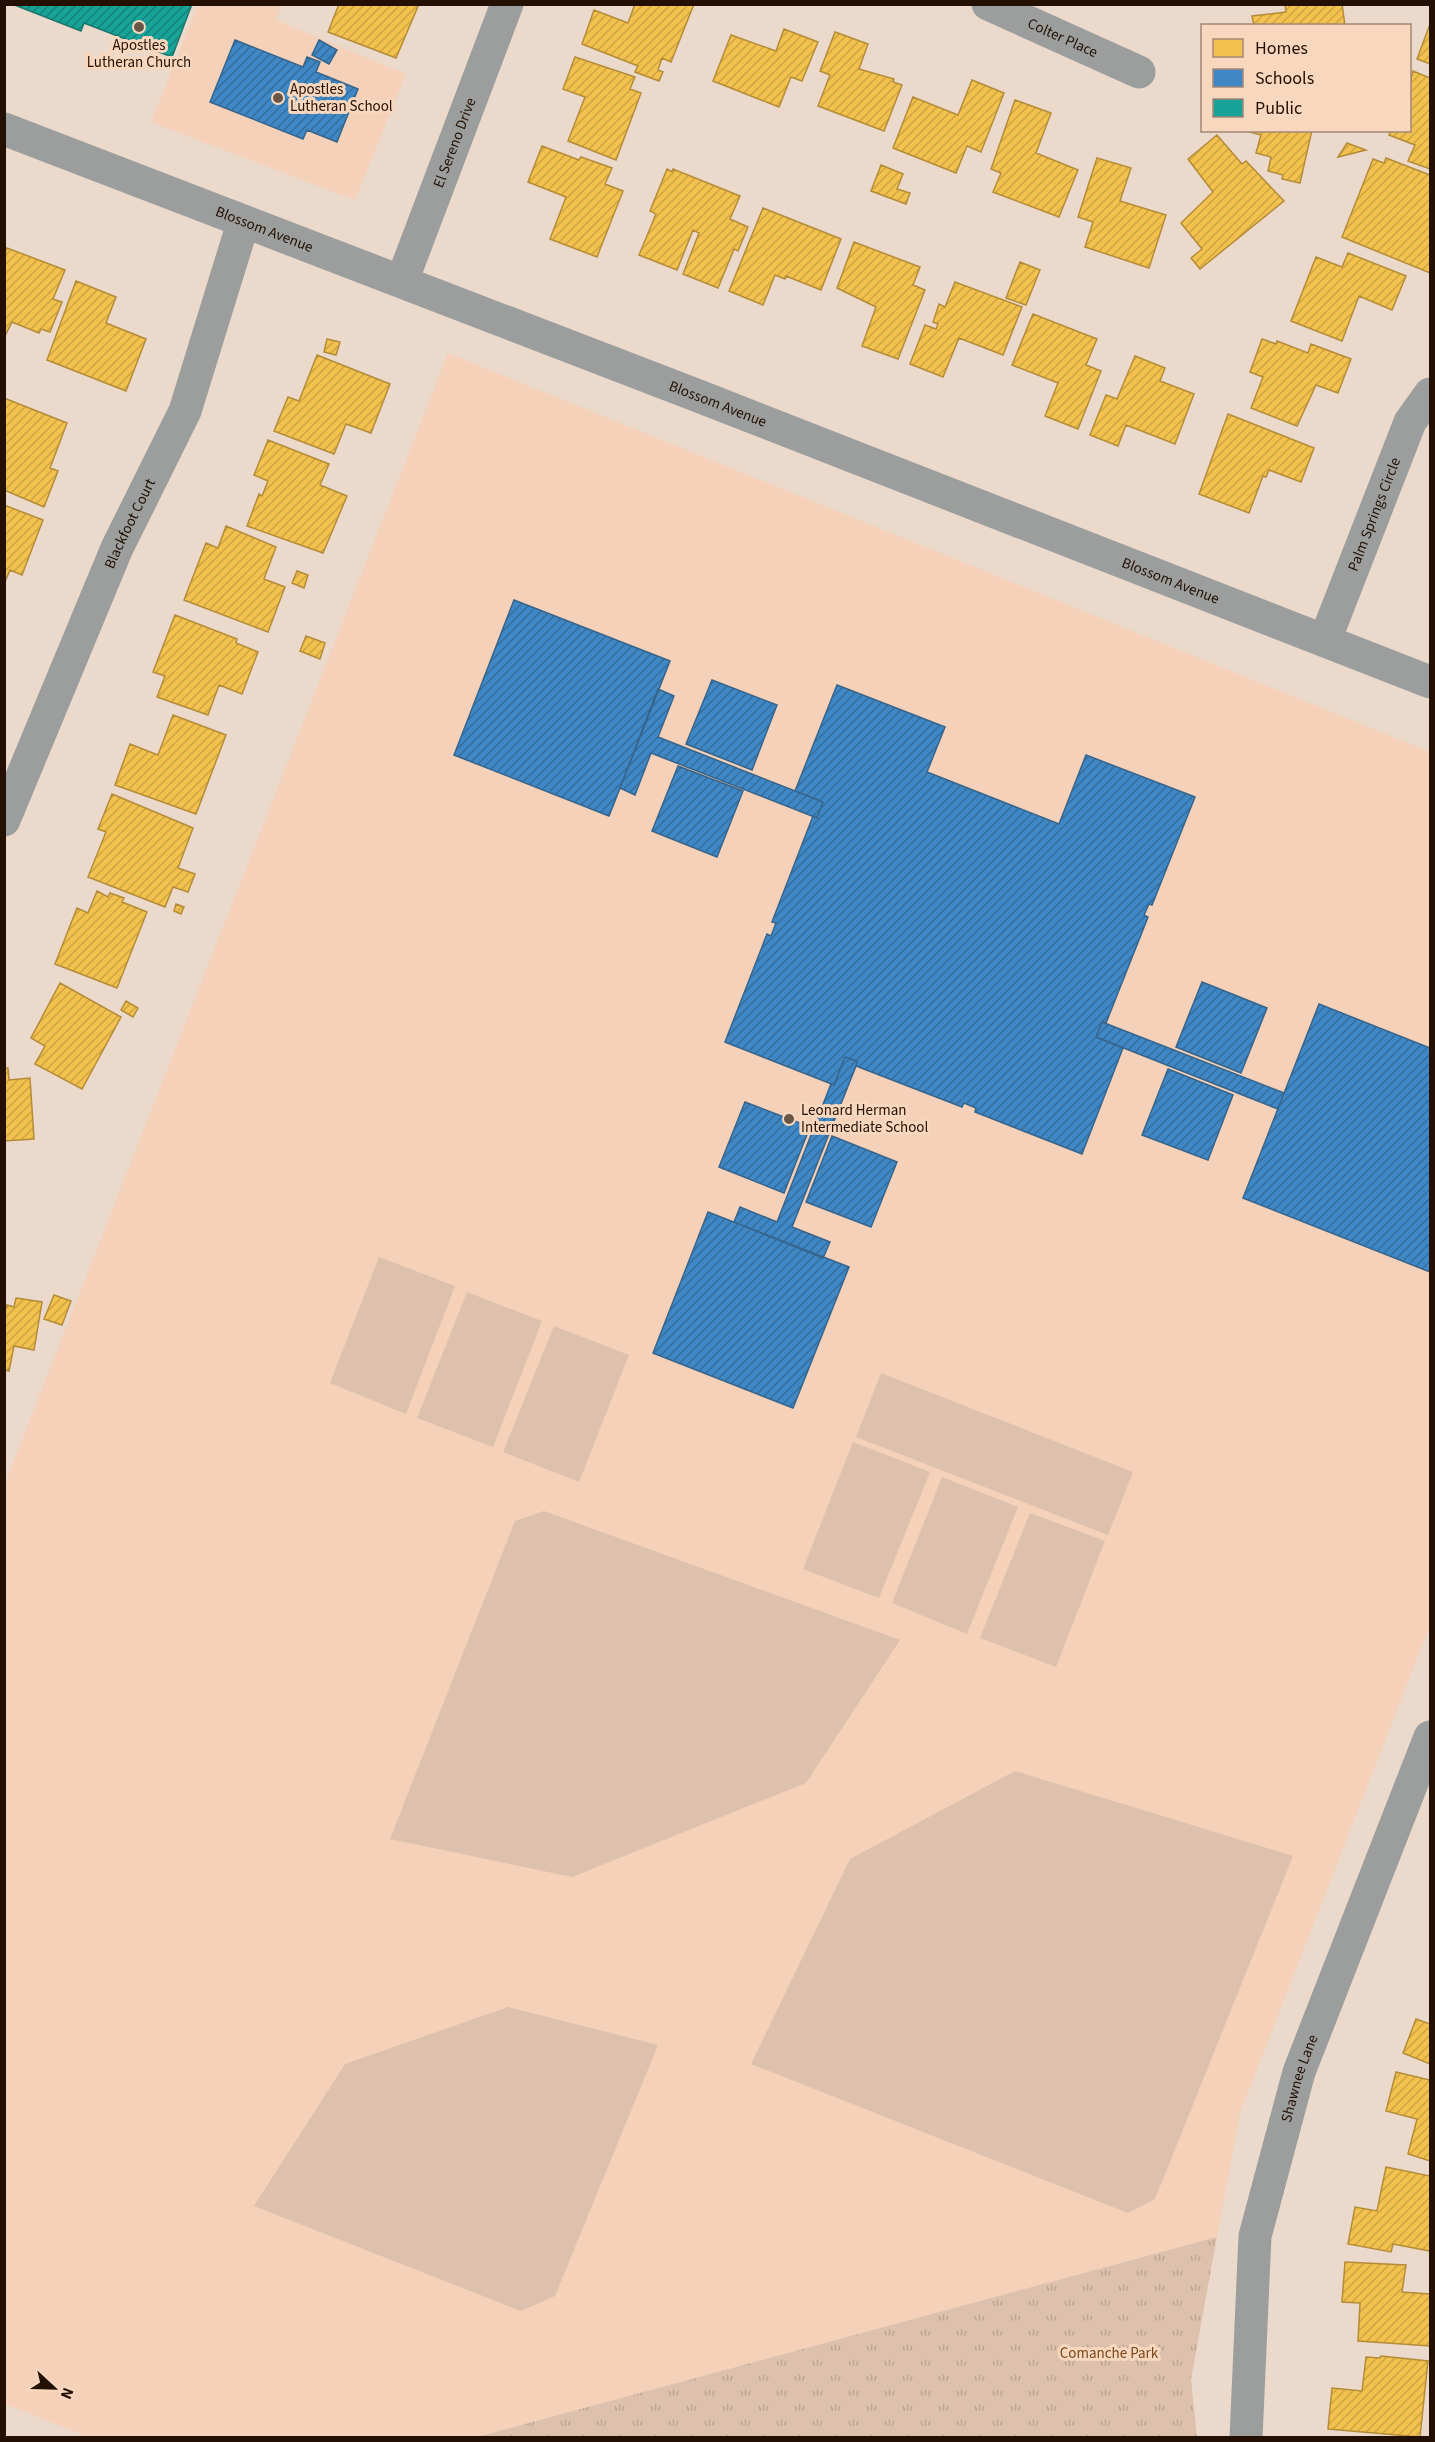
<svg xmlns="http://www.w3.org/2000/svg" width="1435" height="2442" font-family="'Source Sans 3',sans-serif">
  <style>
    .built { fill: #f4d1b8 }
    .park { fill: url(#park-tufts) }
    .pitch { fill: #ddc1ad }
    .homes { fill: url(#homes-hatch); stroke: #b48c38; stroke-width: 1.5 }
    .schools { fill: url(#schools-hatch); stroke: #37648b; stroke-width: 1.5 }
    .public { fill: url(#public-hatch); stroke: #1b776b; stroke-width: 1.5 }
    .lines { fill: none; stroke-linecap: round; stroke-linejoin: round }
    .minor { stroke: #9c9e9e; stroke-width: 33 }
    .tertiary { stroke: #9c9e9e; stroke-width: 33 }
    .poi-dot { fill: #695649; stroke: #f8d7bf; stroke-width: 2 }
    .labels { text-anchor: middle; stroke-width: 6; stroke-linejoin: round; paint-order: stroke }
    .street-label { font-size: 15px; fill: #231003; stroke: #f8d7bf }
    .poi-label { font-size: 15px; fill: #231003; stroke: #f8d7bf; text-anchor: start }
    .park-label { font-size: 15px; fill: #7a471b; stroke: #f8d7bf }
  </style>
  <defs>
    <pattern id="park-tufts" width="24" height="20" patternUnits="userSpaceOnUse" patternTransform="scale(1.5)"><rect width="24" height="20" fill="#ddc1ad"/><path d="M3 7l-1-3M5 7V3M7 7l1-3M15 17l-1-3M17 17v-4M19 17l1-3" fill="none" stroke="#bda593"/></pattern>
    <pattern id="homes-hatch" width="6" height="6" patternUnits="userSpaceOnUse" patternTransform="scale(1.5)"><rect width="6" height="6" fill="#f2c14e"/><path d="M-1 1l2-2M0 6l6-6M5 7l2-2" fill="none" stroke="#cfa542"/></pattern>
    <pattern id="schools-hatch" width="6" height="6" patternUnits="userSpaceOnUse" patternTransform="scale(1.5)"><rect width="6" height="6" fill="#3f88c5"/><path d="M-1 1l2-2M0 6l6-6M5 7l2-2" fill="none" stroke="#346e9e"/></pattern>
    <pattern id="public-hatch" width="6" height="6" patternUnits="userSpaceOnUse" patternTransform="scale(1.5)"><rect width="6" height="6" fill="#17a398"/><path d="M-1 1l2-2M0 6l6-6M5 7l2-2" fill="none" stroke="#14837a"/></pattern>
  </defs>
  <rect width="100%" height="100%" fill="#ebd9cc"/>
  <path class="built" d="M 198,5 L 282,5 L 276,20 L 406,74 L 355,200 L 151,122 Z
    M 448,353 L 1430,752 L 1430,1625 L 1240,2113 L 1217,2237 L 477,2437 L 88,2437 L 5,2404 L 4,1486 Z"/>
  <path class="park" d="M 1217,2237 L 1191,2379 L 1197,2437 L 477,2437 Z"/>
  <path class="pitch" d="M 379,1257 L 455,1286 L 406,1414 L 330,1383 Z
    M 467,1292 L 542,1321 L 493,1447 L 417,1418 Z
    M 554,1326 L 629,1355 L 579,1482 L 503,1452 Z
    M 881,1373 L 1133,1472 L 1108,1535 L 856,1437 Z
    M 853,1442 L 930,1472 L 879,1598 L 803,1569 Z
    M 942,1477 L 1018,1507 L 967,1634 L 892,1603 Z
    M 544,1511 L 900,1640 L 806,1783 L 572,1877 L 390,1839 L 515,1521 Z
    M 1030,1513 L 1105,1541 L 1056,1667 L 980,1638 Z
    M 1015,1771 L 1293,1856 L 1155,2199 L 1128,2213 L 751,2064 L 850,1859 Z
    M 508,2007 L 658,2045 L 555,2296 L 521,2311 L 254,2206 L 345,2064 Z"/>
  <path class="homes" d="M 339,4 L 419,4 L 396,58 L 328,32 Z
    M 635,4 L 694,4 L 671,62 L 662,58 L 658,70 L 663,72 L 659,81 L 635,72 L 638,66 L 582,44 L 594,10 L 628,23 Z
    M 1285,4 L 1342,4 L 1345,26 L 1254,26 L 1252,16 L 1286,12 Z
    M 1430,24 L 1430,64 L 1417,59 Z
    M 784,29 L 818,42 L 802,81 L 791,77 L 779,107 L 713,81 L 731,35 L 776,51 Z
    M 835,32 L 868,44 L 859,69 L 894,79 L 893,82 L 902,85 L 884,131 L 818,106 L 830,75 L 820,71 Z
    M 575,57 L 635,77 L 630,89 L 641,93 L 616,160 L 568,141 L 585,97 L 563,89 Z
    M 1413,71 L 1430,78 L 1430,169 L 1408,161 L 1415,145 L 1389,135 L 1391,130 L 1410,130 L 1410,82 Z
    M 972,80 L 1004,93 L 981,152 L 967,146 L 956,173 L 893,148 L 913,97 L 958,115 Z
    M 1015,100 L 1051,113 L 1036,153 L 1078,170 L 1059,217 L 993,192 L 1001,173 L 991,169 Z
    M 1312,130 L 1300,183 L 1282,179 L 1283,175 L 1268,171 L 1271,157 L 1256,153 L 1261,135 L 1246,131 Z
    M 1217,135 L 1242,164 L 1246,161 L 1284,201 L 1200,269 L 1191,258 L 1202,249 L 1181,223 L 1213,192 L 1188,159 Z
    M 1347,143 L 1366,150 L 1338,157 Z
    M 542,146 L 579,160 L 581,157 L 612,168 L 605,184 L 623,191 L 597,257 L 550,239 L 566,197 L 528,182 Z
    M 1097,158 L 1131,168 L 1120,201 L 1166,215 L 1149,268 L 1085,247 L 1093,222 L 1078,217 Z
    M 1386,158 L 1430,175 L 1430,273 L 1342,237 L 1373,159 L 1384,163 Z
    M 881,165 L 903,174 L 897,189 L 910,193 L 906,204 L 871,191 Z
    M 667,169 L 672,172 L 673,169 L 740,196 L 730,219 L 748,227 L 738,251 L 734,249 L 718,288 L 683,274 L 699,233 L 693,230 L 677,270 L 639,255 L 656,214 L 650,211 Z
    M 763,208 L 841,239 L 821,290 L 786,276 L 785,279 L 775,275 L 763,305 L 729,291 Z
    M 854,242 L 920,267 L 913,285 L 925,290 L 898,359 L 862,346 L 876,307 L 837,288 Z
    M 7,248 L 65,270 L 53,299 L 62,302 L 50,332 L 41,329 L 39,333 L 12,322 L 4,338 L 4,254 Z
    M 1348,253 L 1406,276 L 1392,310 L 1359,296 L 1342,341 L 1291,321 L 1316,257 L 1342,267 Z
    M 1020,262 L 1040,270 L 1026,305 L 1006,298 Z
    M 76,281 L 116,297 L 106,323 L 146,339 L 126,391 L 47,360 Z
    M 955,282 L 1022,307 L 1003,355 L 959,338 L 943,377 L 910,364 L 925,325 L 936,329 L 938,324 L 933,322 L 939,304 L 945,307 Z
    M 1033,314 L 1097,339 L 1086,365 L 1101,371 L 1078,429 L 1045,416 L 1058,383 L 1012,365 Z
    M 327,339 L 340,342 L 336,355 L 324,352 Z
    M 1262,339 L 1276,344 L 1277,341 L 1308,353 L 1311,344 L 1351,359 L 1338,393 L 1316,385 L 1297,426 L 1251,408 L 1263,377 L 1250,372 Z
    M 317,355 L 390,384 L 371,433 L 346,424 L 334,454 L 274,431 L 288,397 L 299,401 Z
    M 1135,356 L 1165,368 L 1160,381 L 1194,394 L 1175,444 L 1126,425 L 1118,446 L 1090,435 L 1106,395 L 1117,399 Z
    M 4,398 L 67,423 L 50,468 L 58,471 L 44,507 L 4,490 Z
    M 1228,414 L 1314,448 L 1301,482 L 1269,470 L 1266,477 L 1263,476 L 1249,513 L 1199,494 Z
    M 268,440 L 329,464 L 320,485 L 347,496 L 323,553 L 247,526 L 259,494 L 262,496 L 268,481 L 254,475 Z
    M 4,505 L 43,520 L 22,575 L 10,570 L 4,584 Z
    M 226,526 L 276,547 L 264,579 L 285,587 L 268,632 L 184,600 L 206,543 L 218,548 Z
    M 297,571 L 308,575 L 304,588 L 292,583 Z
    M 175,615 L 237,639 L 236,643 L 258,652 L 242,694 L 219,685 L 208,715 L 157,697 L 165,676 L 153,672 Z
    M 306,636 L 325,643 L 320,659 L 300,651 Z
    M 173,715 L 226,735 L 196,814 L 115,785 L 130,744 L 158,755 Z
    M 112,794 L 193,828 L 178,868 L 195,874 L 188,892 L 173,887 L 165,907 L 88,877 L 106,832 L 98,829 Z
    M 97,891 L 108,897 L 110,893 L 124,898 L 122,902 L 147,912 L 117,988 L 55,964 L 77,908 L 88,913 Z
    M 176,904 L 184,907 L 181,914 L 174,911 Z
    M 60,983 L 121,1017 L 82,1089 L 35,1064 L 45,1046 L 31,1038 Z
    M 126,1001 L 138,1008 L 133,1017 L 121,1010 Z
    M 4,1068 L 8,1068 L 9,1080 L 30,1078 L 34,1139 L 4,1141 Z
    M 54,1295 L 71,1301 L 62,1325 L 44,1319 Z
    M 16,1298 L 42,1302 L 34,1350 L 14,1346 L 9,1371 L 4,1370 L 4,1313 L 7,1305 L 14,1307 Z
    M 1416,2019 L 1430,2024 L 1430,2064 L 1403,2053 Z
    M 1396,2072 L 1430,2080 L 1430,2161 L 1408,2154 L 1417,2119 L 1386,2111 Z
    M 1386,2167 L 1430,2176 L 1430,2251 L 1393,2244 L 1391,2252 L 1348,2244 L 1355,2207 L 1377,2211 Z
    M 1345,2262 L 1406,2265 L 1402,2292 L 1430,2294 L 1430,2346 L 1358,2341 L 1360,2303 L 1342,2302 Z
    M 1381,2356 L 1428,2361 L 1420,2437 L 1328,2429 L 1332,2388 L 1362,2391 L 1366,2357 L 1380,2358 Z"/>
  <path class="schools" d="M 235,40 L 303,67 L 307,57 L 320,62 L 316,72 L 358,89 L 337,142 L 307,130 L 303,139 L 210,102 Z
    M 319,40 L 337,50 L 329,64 L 312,55 Z
    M 514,600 L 670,661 L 609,816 L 454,755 Z
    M 712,680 L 777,705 L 752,770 L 686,744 Z
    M 837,685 L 945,727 L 927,772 L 1059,824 L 1086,755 L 1195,797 L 1152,905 L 1149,904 L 1144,915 L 1148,917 L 1106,1023 L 1102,1022 L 1096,1037 L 1123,1048 L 1082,1154 L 975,1112 L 976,1108 L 964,1103 L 962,1107 L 856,1066 L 857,1061 L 845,1057 L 834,1085 L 725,1042 L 767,934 L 771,936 L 776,923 L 772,922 L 813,816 L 817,818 L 823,802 L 795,791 Z
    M 658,689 L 674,696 L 658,737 L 823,802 L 817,818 L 651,753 L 635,795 L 620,788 Z
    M 678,766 L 743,791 L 717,857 L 652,831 Z
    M 1202,982 L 1267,1008 L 1241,1073 L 1176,1047 Z
    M 1319,1004 L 1430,1048 L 1430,1272 L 1243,1198 Z
    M 1102,1022 L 1284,1093 L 1278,1109 L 1096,1037 Z
    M 845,1057 L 857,1061 L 856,1066 L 792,1227 L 830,1242 L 823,1258 L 734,1222 L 740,1207 L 777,1222 L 831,1084 L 834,1085 Z
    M 1168,1069 L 1233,1095 L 1208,1160 L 1142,1135 Z
    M 745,1102 L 810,1127 L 784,1193 L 719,1167 Z
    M 832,1136 L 897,1162 L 871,1227 L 806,1202 Z
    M 708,1212 L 849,1267 L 793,1408 L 653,1353 Z"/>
  <path class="public" d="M 12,4 L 192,4 L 172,57 L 84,23 L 81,31 Z"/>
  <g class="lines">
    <g class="minor">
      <path id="s1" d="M 988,4 L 1139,72"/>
      <path id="s2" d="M 402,281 L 507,4"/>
      <path id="s3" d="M 1325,640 L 1410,422 L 1430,394"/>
      <path id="s4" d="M 4,820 L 117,548 L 185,411 L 243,223"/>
      <path id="s5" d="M 1246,2438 L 1255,2236 L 1299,2072 L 1430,1737"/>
    </g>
    <path class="tertiary" id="s6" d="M 4,129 L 701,397 L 1430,682"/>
  </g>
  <g class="poi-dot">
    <circle cx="139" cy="27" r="6"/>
    <circle cx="278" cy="98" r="6"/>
    <circle cx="789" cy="1119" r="6"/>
  </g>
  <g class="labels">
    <g class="street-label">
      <text dy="5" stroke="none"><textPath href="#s1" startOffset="82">Colter Place</textPath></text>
      <text dy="5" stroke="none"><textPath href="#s2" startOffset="148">El Sereno Drive</textPath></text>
      <text dy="5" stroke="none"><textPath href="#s6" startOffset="279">Blossom Avenue</textPath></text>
      <text dy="5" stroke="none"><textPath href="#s6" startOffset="765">Blossom Avenue</textPath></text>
      <text dy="5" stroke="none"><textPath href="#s3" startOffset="135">Palm Springs Circle</textPath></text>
      <text dy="5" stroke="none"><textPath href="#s4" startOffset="322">Blackfoot Court</textPath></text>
      <text dy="5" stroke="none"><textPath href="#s6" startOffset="1251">Blossom Avenue</textPath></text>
      <text dy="5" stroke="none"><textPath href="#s5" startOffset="366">Shawnee Lane</textPath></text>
    </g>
    <g class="poi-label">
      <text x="139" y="50" text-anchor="middle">Apostles<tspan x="139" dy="17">Lutheran Church</tspan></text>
      <text x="290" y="94">Apostles<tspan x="290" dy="17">Lutheran School</tspan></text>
      <text x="801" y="1115">Leonard Herman<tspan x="801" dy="17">Intermediate School</tspan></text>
    </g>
    <g class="park-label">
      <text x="1109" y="2358">Comanche Park</text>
    </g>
  </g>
  <rect width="1435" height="2442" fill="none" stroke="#231003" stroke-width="12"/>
  <rect x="1201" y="24" width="210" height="108" fill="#f8d7bf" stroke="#a38774" stroke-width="1.5"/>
  <rect x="1213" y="39" width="30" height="18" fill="#f2c14e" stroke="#a38774" stroke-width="1.5"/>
  <text x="1255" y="54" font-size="18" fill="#231003">Homes</text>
  <rect x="1213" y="69" width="30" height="18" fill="#3f88c5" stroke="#a38774" stroke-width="1.5"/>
  <text x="1255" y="84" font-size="18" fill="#231003">Schools</text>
  <rect x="1213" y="99" width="30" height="18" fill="#17a398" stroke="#a38774" stroke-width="1.5"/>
  <text x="1255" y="114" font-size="18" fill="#231003">Public</text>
  <g transform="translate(54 2388) rotate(112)" stroke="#f8d7bf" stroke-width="4.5" paint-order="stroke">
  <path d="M0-4.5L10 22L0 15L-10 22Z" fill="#231003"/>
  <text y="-9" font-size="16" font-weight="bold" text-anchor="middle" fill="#231003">N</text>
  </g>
</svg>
